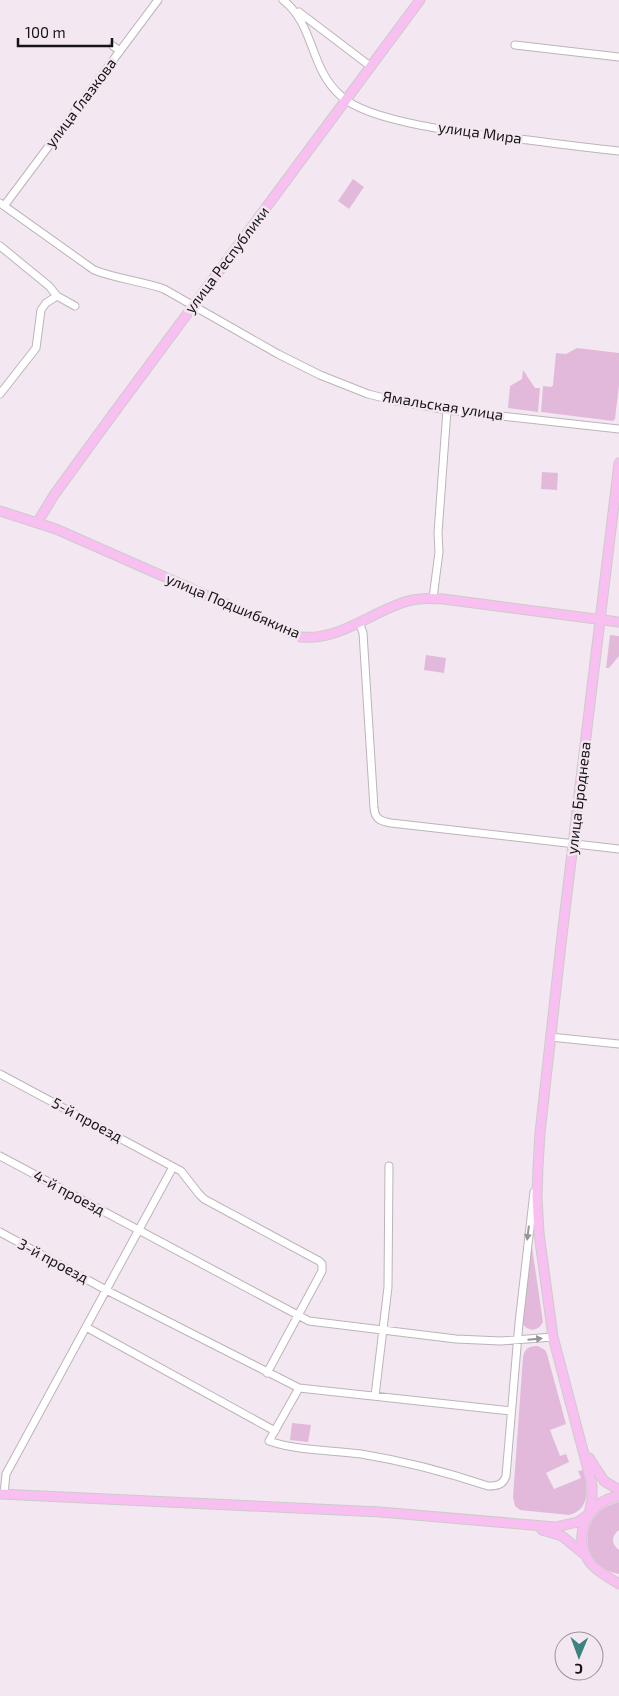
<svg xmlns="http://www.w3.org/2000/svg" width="619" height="1696" font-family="'Exo 2',sans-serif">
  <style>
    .green { fill: #e2b9db }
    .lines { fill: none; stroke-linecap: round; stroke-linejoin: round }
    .minor-casing { stroke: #bdb3bb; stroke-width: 9 }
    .major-casing { stroke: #cccbcc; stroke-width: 11 }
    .minor { stroke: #fff; stroke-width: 7 }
    .major { stroke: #f8c0f0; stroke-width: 9 }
    .oneway { fill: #979597 }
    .labels { text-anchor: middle; stroke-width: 5; stroke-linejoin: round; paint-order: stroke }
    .street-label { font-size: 15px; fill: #171417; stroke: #f3e8f1 }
  </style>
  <rect width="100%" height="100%" fill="#f3e8f1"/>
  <path class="green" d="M 353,179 L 364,187 L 349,209 L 338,201 Z
    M 577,348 L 619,353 L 619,385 L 615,419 L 613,421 L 541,412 L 543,386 L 551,387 L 553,385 L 556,353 L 566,354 Z
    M 523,370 L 535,388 L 540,388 L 538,412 L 508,408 L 510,386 L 522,379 Z
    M 542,472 L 558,473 L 557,490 L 541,489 Z
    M 610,635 L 619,636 L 619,656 L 609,668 L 606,668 Z
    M 426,655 L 446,658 L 444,673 L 424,670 Z
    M 531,1246 L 532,1247 L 543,1322 C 538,1332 528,1332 522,1323 Z
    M 538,1346 L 545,1350 L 547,1354 L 566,1424 L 550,1430 L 560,1456 L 566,1454 L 569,1462 L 546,1473 L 554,1489 L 581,1478 L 578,1471 L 583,1470 C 588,1486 591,1510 569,1515 L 520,1510 L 515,1506 L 513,1497 L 523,1357 C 525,1348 529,1346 538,1346 Z
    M 292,1423 L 311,1425 L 308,1442 L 290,1440 Z
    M 619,1502 L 619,1530 C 611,1536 611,1544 619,1550 L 619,1574 C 577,1567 577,1510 619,1502 Z"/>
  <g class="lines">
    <g class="minor-casing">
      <path id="minor" d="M 283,0 C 315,25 309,68 341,96 C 372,125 484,135 528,140 C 558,144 589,148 619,151
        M 299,12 L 370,66
        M 515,45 L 619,57
        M 113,46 L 120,51
        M 0,203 L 94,270 C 117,279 141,281 164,289 L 278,354 L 320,375 L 368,394 L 396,401 L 447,410 L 619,429
        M 4,206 L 158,0
        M 0,246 L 49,286 L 57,296 L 75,306
        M 0,394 L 36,348 L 41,310 L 46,303 L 57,296
        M 433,598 L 439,552 L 438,533 L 447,410
        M 359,622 L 363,633 L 374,808 C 375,819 380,821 391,823 L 619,849
        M 550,1037 L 619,1044
        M 0,1074 L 181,1171 L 199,1194 L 204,1199 L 319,1261 L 322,1264 L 322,1271 L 267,1373
        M 0,1156 L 309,1321 L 456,1339 L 501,1341 L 553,1337
        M 0,1232 L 106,1290 L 299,1388 L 511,1411
        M 86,1327 L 275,1431
        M 299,1388 L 269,1441 C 298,1451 331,1450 361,1454 C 404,1461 446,1472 488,1486 C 497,1486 503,1485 506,1476 L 519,1323 L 534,1192
        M 375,1396 L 388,1287 L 389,1166
        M 4,1494 L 6,1474 L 173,1167"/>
    </g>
    <g class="major-casing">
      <path id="major" d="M 0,511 L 56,529 L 301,637 C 340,641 372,611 408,601 C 419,598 431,598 443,599 L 619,622
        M 37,523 L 54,495 L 113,414 L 420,0
        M 589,1458 L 604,1481 L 619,1490
        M 0,1494 L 380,1512 L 555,1527 L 578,1522 L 589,1514 L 592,1499 L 592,1485 L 553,1337 L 539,1233 L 537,1196 L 538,1167 L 540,1133 L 561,944 L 619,463
        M 619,1496 C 587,1501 570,1537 591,1564 C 598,1572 609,1578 619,1584
        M 542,1530 L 562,1536 L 584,1554"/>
    </g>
    <use href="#minor" class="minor"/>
    <use href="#major" class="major"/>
  </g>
  <defs><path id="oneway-solid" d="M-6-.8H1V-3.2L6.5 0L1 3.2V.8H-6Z" transform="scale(1.25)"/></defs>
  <g class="oneway">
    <use href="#oneway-solid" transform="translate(528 1233) rotate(97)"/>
    <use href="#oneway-solid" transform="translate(535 1339) rotate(-5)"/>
  </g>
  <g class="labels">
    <g class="street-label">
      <text transform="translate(81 103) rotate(-53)" y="5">улица Глазкова</text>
      <text transform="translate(480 133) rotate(8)" y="5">улица Мира</text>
      <text transform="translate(227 260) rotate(-53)" y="5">улица Республики</text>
      <text transform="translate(443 406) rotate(9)" y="5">Ямальская улица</text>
      <text transform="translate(233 606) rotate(23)" y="5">улица Подшибякина</text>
      <text transform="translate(579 798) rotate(-83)" y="5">улица Броднева</text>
      <text transform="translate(87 1120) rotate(28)" y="5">5-й проезд</text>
      <text transform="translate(69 1193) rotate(28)" y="5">4-й проезд</text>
      <text transform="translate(53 1261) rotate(28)" y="5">3-й проезд</text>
    </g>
  </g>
  <g transform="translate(579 1656) rotate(181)"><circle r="24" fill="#f3e8f1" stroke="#9b939a"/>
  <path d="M0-4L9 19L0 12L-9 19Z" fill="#3b837e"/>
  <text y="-8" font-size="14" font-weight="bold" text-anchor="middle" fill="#171417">С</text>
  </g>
  <path d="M18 38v8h94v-8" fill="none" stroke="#171417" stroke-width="2.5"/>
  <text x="25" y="38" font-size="15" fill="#171417" stroke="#f3e8f1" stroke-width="4" paint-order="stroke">100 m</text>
</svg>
